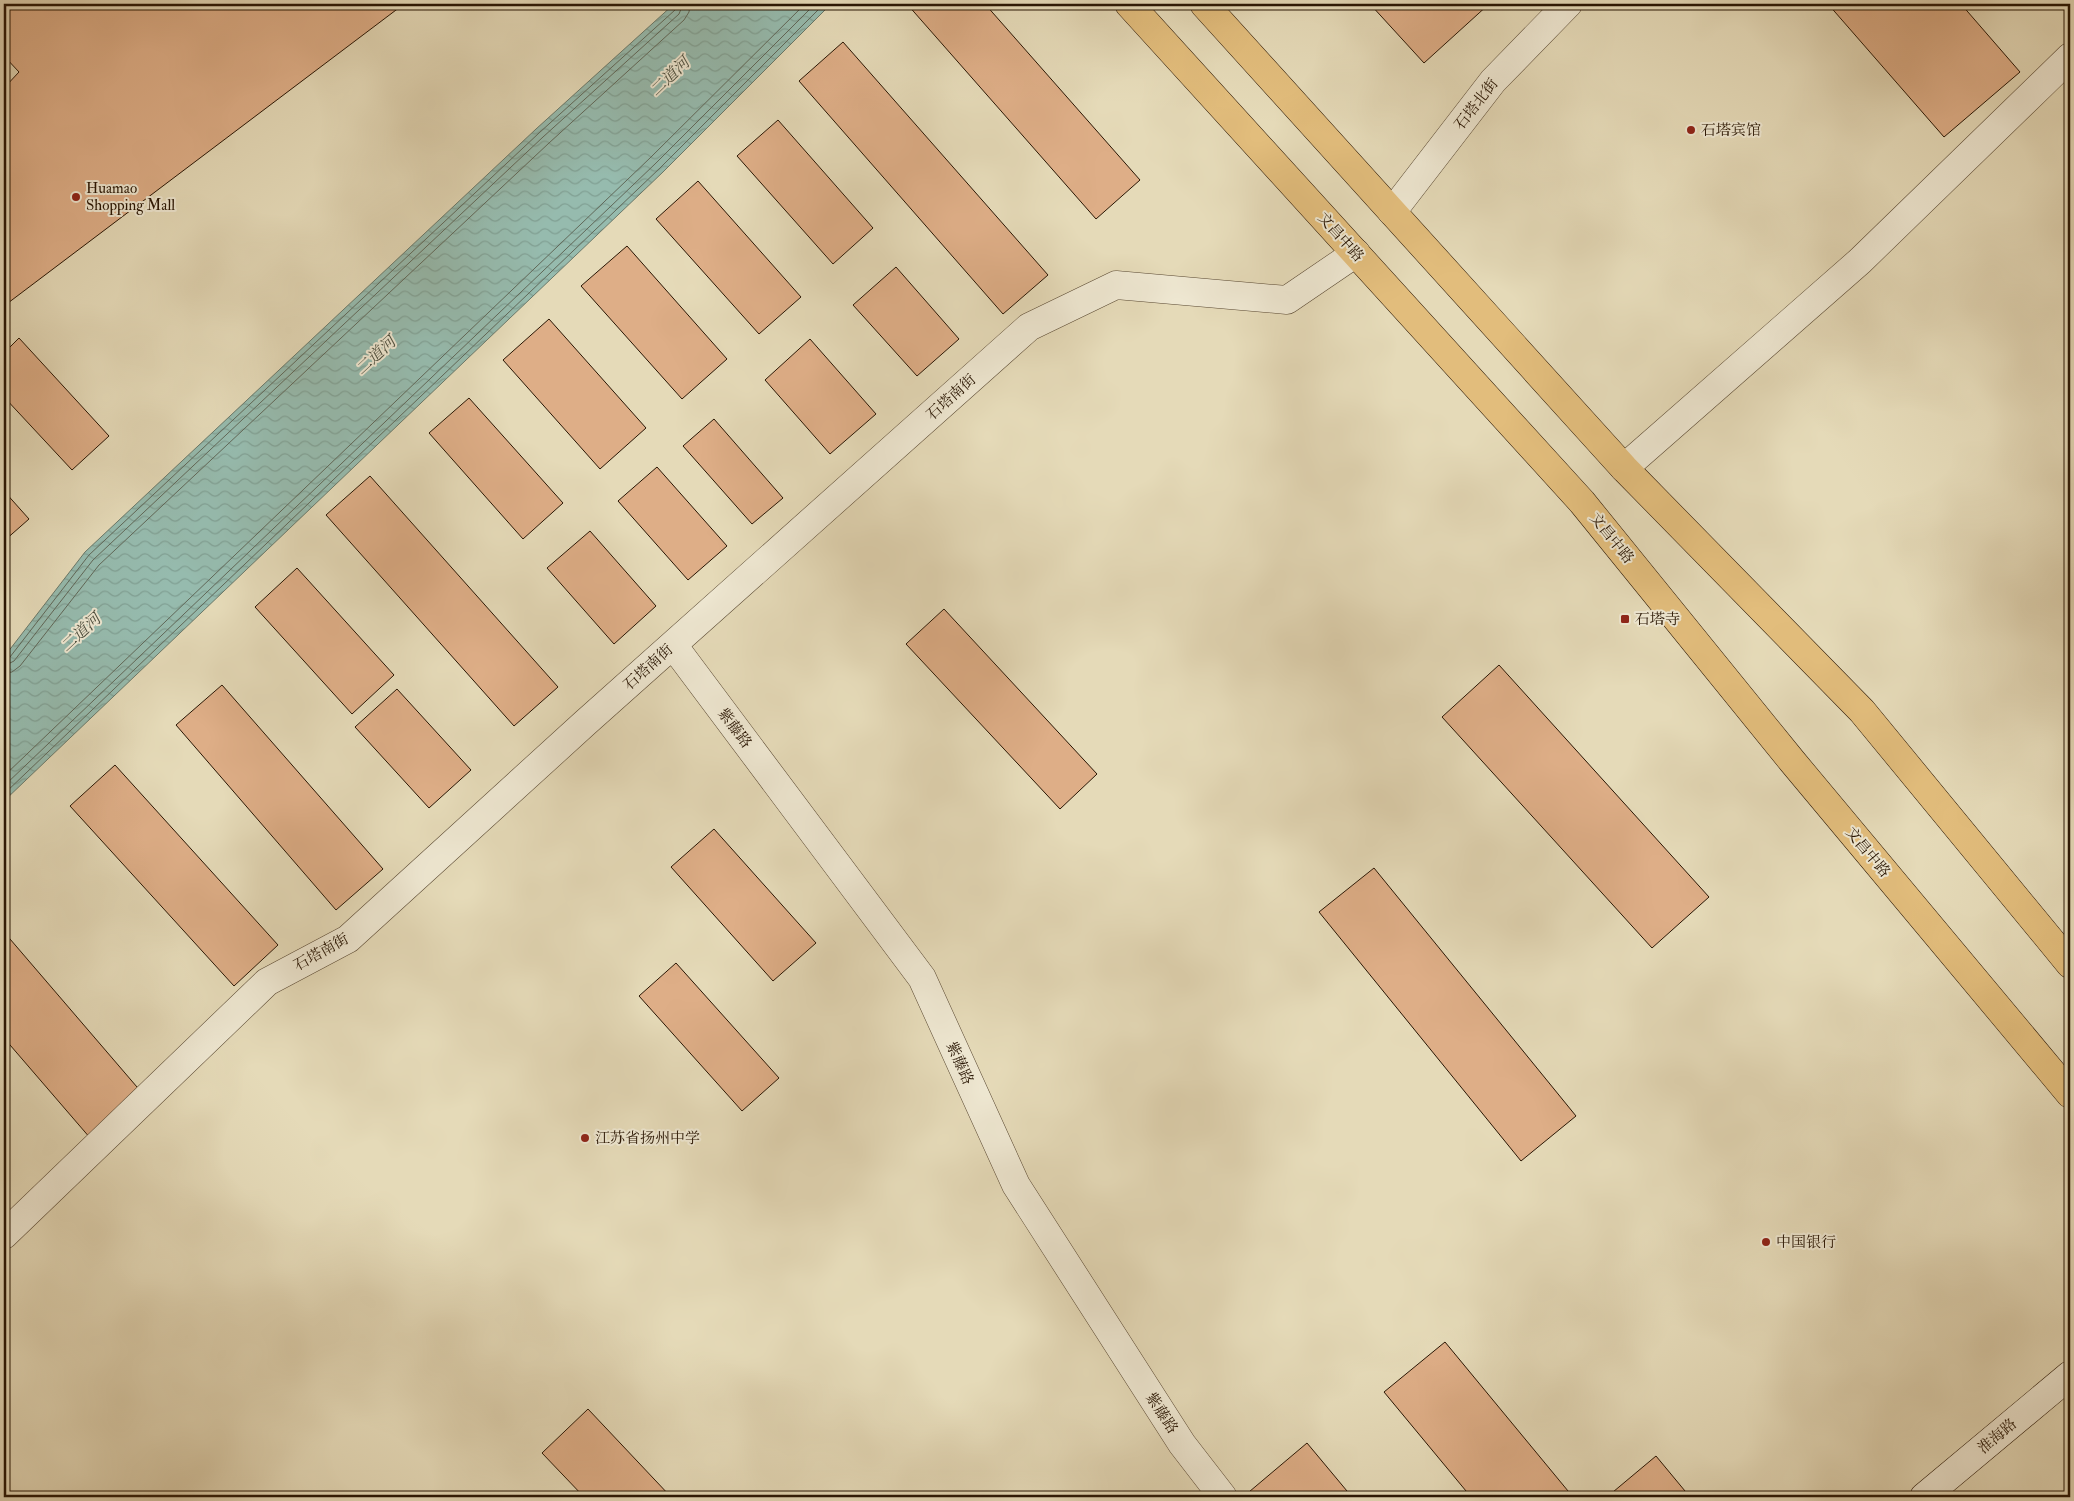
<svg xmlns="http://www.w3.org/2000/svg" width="2074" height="1501" font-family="'IM FELL Double Pica','Noto Serif SC',serif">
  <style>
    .water { fill: url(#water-waves); stroke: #6a796a }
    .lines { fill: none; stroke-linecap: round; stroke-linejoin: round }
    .shore { stroke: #606859; stroke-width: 1 }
    .building { fill: #deae87; stroke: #291604 }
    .street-casing { stroke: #584731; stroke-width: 29 }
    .secondary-casing { stroke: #291604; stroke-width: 29 }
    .primary-casing { stroke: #291604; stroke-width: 29 }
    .street { stroke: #eee7d1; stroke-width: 28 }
    .secondary { stroke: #eee7d1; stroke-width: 28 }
    .primary { stroke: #e2bd7c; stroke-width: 28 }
    .poi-dot { fill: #8f2418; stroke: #eee7d1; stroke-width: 2 }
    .labels { text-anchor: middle; stroke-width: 4; stroke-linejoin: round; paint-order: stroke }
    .street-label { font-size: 15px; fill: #291604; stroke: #eee7d1 }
    .poi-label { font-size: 15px; fill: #291604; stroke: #eee7d1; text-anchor: start }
    .water-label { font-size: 16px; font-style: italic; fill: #4f5040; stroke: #eee7d1 }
  </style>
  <defs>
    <pattern id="water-waves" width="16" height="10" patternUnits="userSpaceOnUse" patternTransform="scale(1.25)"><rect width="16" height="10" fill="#96bbae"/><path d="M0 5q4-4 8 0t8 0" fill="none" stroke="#81a094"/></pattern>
  </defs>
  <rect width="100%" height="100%" fill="#e5dab8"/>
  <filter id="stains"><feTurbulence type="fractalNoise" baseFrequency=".004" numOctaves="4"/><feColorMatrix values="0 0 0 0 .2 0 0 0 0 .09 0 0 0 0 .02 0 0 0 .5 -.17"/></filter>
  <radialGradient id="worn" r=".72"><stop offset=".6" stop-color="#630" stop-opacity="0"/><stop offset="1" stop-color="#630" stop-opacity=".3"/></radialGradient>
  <path class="water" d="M 674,4 L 831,4 L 663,172 L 4,801 L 4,657 L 85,552 L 536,129 Z"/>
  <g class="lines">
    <path class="shore" d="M 4,659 L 10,657 L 89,555 L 539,133 L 675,10 L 676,4
      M 4,666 L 14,661 L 93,560 L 543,137 L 679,14 L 683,4
      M 4,673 L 12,672 L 20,666 L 99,565 L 549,143 L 684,20 L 689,12 L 690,4
      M 4,776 L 650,158 L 805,4
      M 4,786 L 655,164 L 815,4
      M 4,794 L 660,168 L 824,4"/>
  </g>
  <path class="building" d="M 4,4 L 399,4 L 400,7 L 4,306 L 4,88 L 19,72 L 4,56 Z
    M 907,4 L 985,4 L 1140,180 L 1096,219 Z
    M 1370,4 L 1489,4 L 1424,63 Z
    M 1828,4 L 1961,4 L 2020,72 L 1944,137 Z
    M 843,42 L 1048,275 L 1003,314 L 799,81 Z
    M 778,120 L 873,228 L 833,264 L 737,156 Z
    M 698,181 L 801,297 L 759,334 L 656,219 Z
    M 627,246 L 727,359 L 682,399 L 581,286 Z
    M 896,267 L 959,339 L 917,376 L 853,305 Z
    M 549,319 L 646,428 L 600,469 L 503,360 Z
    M 19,338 L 109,436 L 72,470 L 4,397 L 4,353 Z
    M 810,339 L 876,414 L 830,454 L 765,380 Z
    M 469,398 L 563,503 L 523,539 L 429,433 Z
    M 714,419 L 783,498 L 752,524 L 683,446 Z
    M 657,467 L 727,546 L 688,580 L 618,501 Z
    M 370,476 L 558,687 L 514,726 L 326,515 Z
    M 4,491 L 29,519 L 4,541 Z
    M 590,531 L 656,606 L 614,644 L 547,568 Z
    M 297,568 L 394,675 L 352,714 L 255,607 Z
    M 944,609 L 1097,774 L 1060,809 L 906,644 Z
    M 1499,665 L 1709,897 L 1652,948 L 1442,717 Z
    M 222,685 L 383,869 L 336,910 L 176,725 Z
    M 397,689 L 471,770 L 429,808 L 355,727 Z
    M 115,765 L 278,945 L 234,986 L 70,806 Z
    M 714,829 L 816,943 L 773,981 L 671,867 Z
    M 1374,868 L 1576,1116 L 1521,1161 L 1319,912 Z
    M 4,932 L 143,1094 L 91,1139 L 4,1038 Z
    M 676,963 L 779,1078 L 742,1111 L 639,996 Z
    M 1445,1342 L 1573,1497 L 1471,1497 L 1384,1392 Z
    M 588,1409 L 671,1497 L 584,1497 L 542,1453 Z
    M 1307,1443 L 1352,1497 L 1243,1497 Z
    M 1656,1456 L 1690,1497 L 1607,1497 Z"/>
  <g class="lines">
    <g class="street-casing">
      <path id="street" d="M 1392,212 L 1493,81 L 1568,4
        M 1624,468 L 1860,261 L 2070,57
        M 673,645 L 922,978 L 1016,1185 L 1182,1444 L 1223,1497
        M 4,1235 L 267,982 L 348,939 L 585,723 L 1029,327 L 1116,285 L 1287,300 L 1356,253"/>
    </g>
    <g class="secondary-casing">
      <path id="secondary" d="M 1924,1497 L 2070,1375"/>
    </g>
    <g class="primary-casing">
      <path id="primary" d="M 1129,4 L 1582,502 L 1792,761 L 2070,1094
        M 1204,4 L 1624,468 L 1862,711 L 2070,964"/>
    </g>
    <use href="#street" class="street"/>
    <use href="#secondary" class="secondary"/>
    <use href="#primary" class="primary"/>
  </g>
  <g class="poi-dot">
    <circle cx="1691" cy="130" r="5"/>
    <circle cx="76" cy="197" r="5"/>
    <rect x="1620" y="614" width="10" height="10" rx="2.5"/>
    <circle cx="585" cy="1138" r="5"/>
    <circle cx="1766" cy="1242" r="5"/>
  </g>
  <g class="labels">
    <g class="street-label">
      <text transform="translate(1476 104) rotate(-52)" y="5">石塔北街</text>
      <text transform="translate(1341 237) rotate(48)" y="5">文昌中路</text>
      <text transform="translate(951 397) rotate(-42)" y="5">石塔南街</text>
      <text transform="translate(1612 538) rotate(51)" y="5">文昌中路</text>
      <text transform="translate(648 667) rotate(-42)" y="5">石塔南街</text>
      <text transform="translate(735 728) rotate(53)" y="5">紫藤路</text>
      <text transform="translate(1868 852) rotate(50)" y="5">文昌中路</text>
      <text transform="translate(321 952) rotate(-29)" y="5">石塔南街</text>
      <text transform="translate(960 1063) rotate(66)" y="5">紫藤路</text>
      <text transform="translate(1162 1413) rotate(57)" y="5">紫藤路</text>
      <text transform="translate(1997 1436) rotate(-40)" y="5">淮海路</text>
    </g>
    <g class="poi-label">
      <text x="1701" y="135">石塔宾馆</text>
      <text x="86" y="193">Huamao<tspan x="86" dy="17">Shopping Mall</tspan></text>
      <text x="1635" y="624">石塔寺</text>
      <text x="595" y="1143">江苏省扬州中学</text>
      <text x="1776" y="1247">中国银行</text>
    </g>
    <g class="water-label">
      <text transform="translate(669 76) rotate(-44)" y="6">二道河</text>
      <text transform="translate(375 355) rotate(-43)" y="6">二道河</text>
      <text transform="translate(80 632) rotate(-43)" y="6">二道河</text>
    </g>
  </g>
  <rect width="2074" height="1501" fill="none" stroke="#e5dab8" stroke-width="20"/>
  <rect x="5" y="5" width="2064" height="1491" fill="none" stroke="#291604" stroke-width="2.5"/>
  <rect x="10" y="10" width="2054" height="1481" fill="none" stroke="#291604"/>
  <rect width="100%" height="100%" filter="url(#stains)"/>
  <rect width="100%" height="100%" fill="url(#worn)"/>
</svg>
